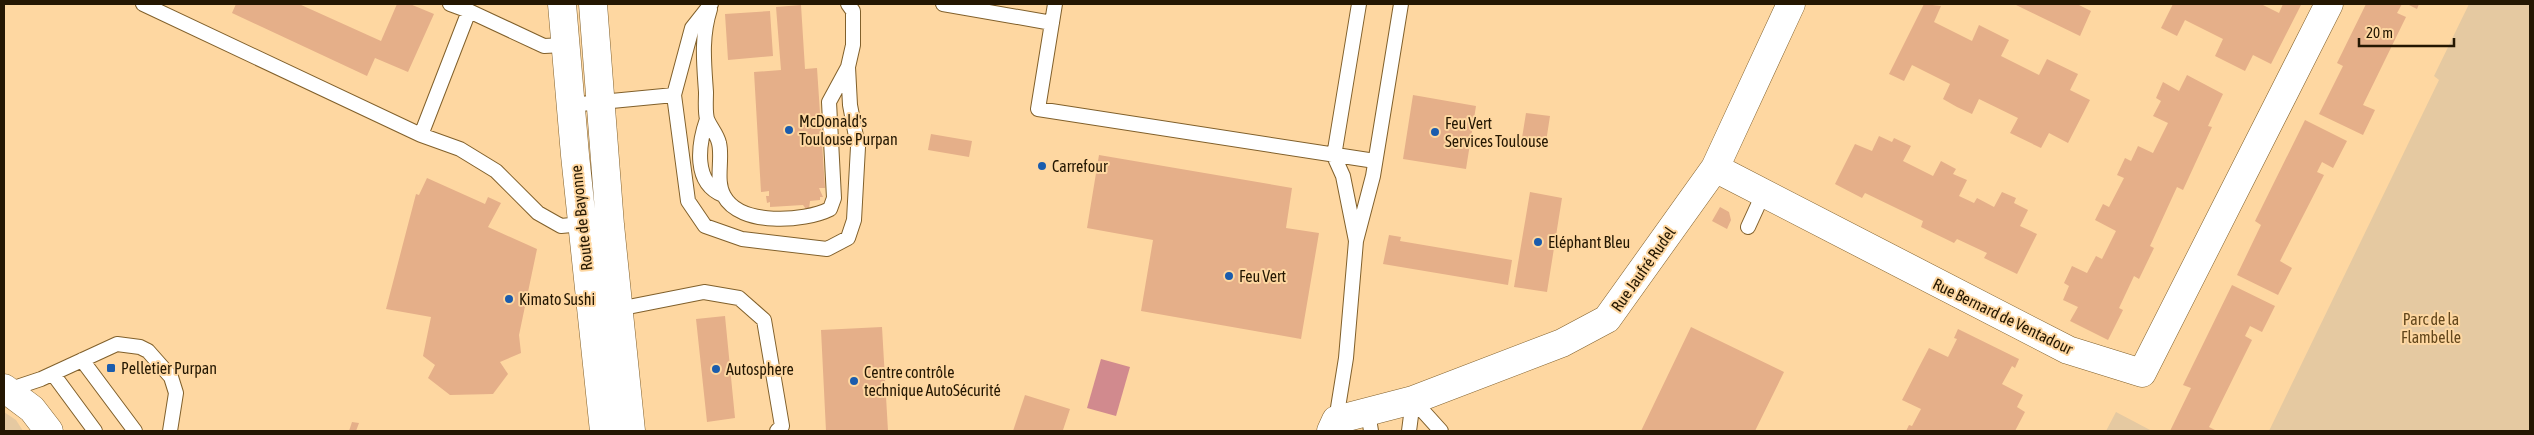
<svg xmlns="http://www.w3.org/2000/svg" width="2534" height="435" font-family="'Asap Condensed',sans-serif">
  <style>
    .green { fill: #e5c9a1 }
    .water { fill: #d18a8e }
    .building { fill: #e5af89 }
    .lines { fill: none; stroke-linecap: round; stroke-linejoin: round }
    .lane-casing { stroke: #81602b; stroke-width: 16 }
    .street-casing { stroke: #81602b; stroke-width: 29 }
    .secondary-casing { stroke: #81602b; stroke-width: 29 }
    .lane { stroke: #fff; stroke-width: 14 }
    .street { stroke: #fff; stroke-width: 28 }
    .secondary { stroke: #fff; stroke-width: 28 }
    .poi-dot { fill: #1a5cad; stroke: #fed7a1; stroke-width: 2 }
    .labels { text-anchor: middle; stroke-width: 4; stroke-linejoin: round; paint-order: stroke }
    .poi-label { font-size: 16px; fill: #241702; stroke: #fed7a1; text-anchor: start }
    .street-label { font-size: 16px; fill: #241702; stroke: #fed7a1 }
    .park-label { font-size: 16px; fill: #63471c; stroke: #fed7a1 }
  </style>
  <rect width="100%" height="100%" fill="#fed7a1"/>
  <path class="green" d="M 2469,4 L 2530,4 L 2530,431 L 2269,431 L 2439,80 L 2434,76 Z
    M 4,412 L 16,420 L 23,431 L 4,431 Z
    M 2116,412 L 2152,431 L 2106,431 Z"/>
  <path class="water" d="M 1101,359 L 1130,367 L 1116,416 L 1087,408 Z"/>
  <path class="building" d="M 236,4 L 299,4 L 381,41 L 397,4 L 410,4 L 434,14 L 408,72 L 375,58 L 367,76 L 232,13 Z
    M 1924,4 L 1941,6 L 1934,22 L 1972,41 L 1979,25 L 2009,40 L 2001,56 L 2039,75 L 2047,59 L 2078,74 L 2070,90 L 2090,100 L 2068,143 L 2049,133 L 2041,148 L 2010,133 L 2018,118 L 1979,99 L 1972,114 L 1957,107 L 1943,99 L 1950,84 L 1912,65 L 1904,81 L 1889,74 Z
    M 2014,4 L 2077,4 L 2091,11 L 2080,36 Z
    M 2173,4 L 2261,4 L 2279,13 L 2283,4 L 2301,5 L 2271,64 L 2253,55 L 2245,71 L 2215,56 L 2223,39 L 2185,20 L 2177,36 L 2161,28 Z
    M 2366,4 L 2402,4 L 2397,13 L 2406,17 L 2363,105 L 2375,110 L 2363,135 L 2319,114 L 2343,66 L 2337,63 Z
    M 2407,4 L 2419,4 L 2417,9 Z
    M 801,5 L 805,69 L 817,68 L 825,188 L 819,188 L 823,197 L 820,197 L 820,200 L 810,201 L 809,209 L 806,209 L 803,205 L 770,207 L 770,202 L 767,203 L 766,196 L 769,196 L 769,191 L 761,192 L 754,72 L 781,70 L 776,7 Z
    M 770,11 L 773,56 L 728,60 L 725,14 Z
    M 2187,75 L 2223,94 L 2208,126 L 2212,127 L 2183,190 L 2177,187 L 2150,246 L 2154,248 L 2139,279 L 2134,276 L 2119,308 L 2123,310 L 2108,340 L 2070,321 L 2078,307 L 2063,300 L 2069,286 L 2064,283 L 2072,266 L 2087,273 L 2096,256 L 2102,259 L 2116,231 L 2095,220 L 2103,204 L 2109,207 L 2124,178 L 2117,175 L 2125,158 L 2131,161 L 2138,146 L 2153,153 L 2168,123 L 2153,116 L 2161,101 L 2156,98 L 2163,82 L 2179,91 Z
    M 1413,95 L 1476,106 L 1466,169 L 1403,159 Z
    M 1526,113 L 1550,116 L 1546,142 L 1522,138 Z
    M 2305,120 L 2347,141 L 2333,168 L 2322,162 L 2317,172 L 2324,175 L 2280,261 L 2292,268 L 2278,295 L 2237,275 L 2261,225 L 2255,221 Z
    M 931,134 L 972,141 L 969,157 L 928,150 Z
    M 1879,136 L 1892,142 L 1894,138 L 1911,146 L 1903,161 L 1933,176 L 1941,161 L 1956,169 L 1953,174 L 1967,180 L 1959,196 L 1974,203 L 1977,198 L 1994,207 L 2002,192 L 2016,198 L 2014,203 L 2028,210 L 2020,226 L 2037,234 L 2017,274 L 1984,258 L 1987,253 L 1957,239 L 1954,243 L 1921,227 L 1923,221 L 1865,193 L 1862,198 L 1835,184 L 1855,144 L 1872,151 Z
    M 1099,155 L 1292,188 L 1286,228 L 1319,233 L 1301,339 L 1141,311 L 1153,240 L 1087,228 Z
    M 427,178 L 485,204 L 488,197 L 501,203 L 488,227 L 537,249 L 519,335 L 521,353 L 500,362 L 508,374 L 493,394 L 450,395 L 428,378 L 435,365 L 423,356 L 431,317 L 386,309 L 416,194 L 419,195 Z
    M 1530,192 L 1562,198 L 1547,292 L 1514,287 Z
    M 1720,207 L 1729,212 L 1731,220 L 1727,229 L 1712,221 Z
    M 1389,235 L 1401,237 L 1400,241 L 1512,260 L 1508,285 L 1383,264 Z
    M 2232,285 L 2275,306 L 2262,332 L 2250,326 L 2245,336 L 2252,340 L 2209,427 L 2217,431 L 2170,431 L 2191,388 L 2183,385 Z
    M 725,316 L 735,418 L 707,422 L 696,319 Z
    M 882,327 L 888,431 L 826,431 L 821,330 Z
    M 1691,327 L 1784,372 L 1755,431 L 1641,431 Z
    M 1958,329 L 2019,359 L 2015,368 L 2012,366 L 2002,384 L 2023,395 L 2017,407 L 2025,412 L 2015,431 L 1906,431 L 1909,425 L 1912,426 L 1921,409 L 1902,400 L 1919,367 L 1929,348 L 1948,357 L 1957,339 L 1954,338 Z
    M 1025,395 L 1070,409 L 1063,430 L 1067,431 L 1013,431 Z
    M 352,422 L 359,423 L 356,431 L 349,431 Z"/>
  <g class="lines">
    <g class="lane-casing">
      <path id="lane" d="M 143,4 L 421,135 L 469,11 L 544,46 L 564,45
        M 450,4 L 469,11
        M 711,4 L 692,28 L 674,95 L 688,201 L 705,226 L 742,239 L 827,249 L 848,238 L 854,220 L 858,147 L 850,105 L 848,67 L 853,45 L 853,11 L 848,4
        M 943,4 L 1052,23
        M 1055,4 L 1038,109 L 1375,161
        M 1359,4 L 1334,156 L 1343,176 L 1356,241 L 1373,176 L 1401,4
        M 710,9 C 701,37 704,63 706,92 C 706,101 705,111 707,119 C 710,127 717,134 719,143 C 723,159 715,181 724,196 C 740,226 804,222 830,209 L 834,198 L 829,102 L 848,67
        M 570,105 L 674,95
        M 707,119 C 698,145 693,183 723,195
        M 421,135 L 460,149 L 496,171 L 538,213 L 561,226 L 582,224
        M 1748,227 L 1764,192
        M 618,309 L 704,292 L 739,298 L 764,320 L 782,426 L 777,431
        M 82,360 L 135,431
        M 53,374 L 95,431
        M 8,390 L 41,379 L 117,344 L 140,347 L 148,351 L 171,377 L 176,393 L 170,431
        M 1413,400 L 1441,431
        M 1368,412 L 1371,431
        M 1336,420 L 1346,358 L 1356,241
        M 1409,431 L 1413,400"/>
    </g>
    <g class="street-casing">
      <path id="street" d="M 1715,168 L 2068,350 L 2142,373 L 2329,4
        M 1331,431 L 1336,420 L 1413,400 L 1562,343 L 1607,319 L 1715,168 L 1791,4"/>
    </g>
    <g class="secondary-casing">
      <path id="secondary" d="M 562,4 L 575,155 L 604,431
        M 593,4 L 610,225 L 631,431
        M 4,388 L 32,409 L 49,431"/>
    </g>
    <use href="#lane" class="lane"/>
    <use href="#street" class="street"/>
    <use href="#secondary" class="secondary"/>
  </g>
  <g class="poi-dot">
    <circle cx="789" cy="130" r="5"/>
    <circle cx="1435" cy="132" r="5"/>
    <circle cx="1042" cy="166" r="5"/>
    <circle cx="1538" cy="242" r="5"/>
    <circle cx="1229" cy="276" r="5"/>
    <circle cx="509" cy="299" r="5"/>
    <rect x="106" y="363" width="10" height="10" rx="2.5"/>
    <circle cx="716" cy="369" r="5"/>
    <circle cx="854" cy="381" r="5"/>
  </g>
  <g class="labels">
    <g class="poi-label">
      <text x="799" y="127">McDonald's<tspan x="799" dy="18">Toulouse Purpan</tspan></text>
      <text x="1445" y="129">Feu Vert<tspan x="1445" dy="18">Services Toulouse</tspan></text>
      <text x="1052" y="172">Carrefour</text>
      <text x="1548" y="248">Eléphant Bleu</text>
      <text x="1239" y="282">Feu Vert</text>
      <text x="519" y="305">Kimato Sushi</text>
      <text x="121" y="374">Pelletier Purpan</text>
      <text x="726" y="375">Autosphere</text>
      <text x="864" y="378">Centre contrôle<tspan x="864" dy="18">technique AutoSécurité</tspan></text>
    </g>
    <g class="street-label">
      <text transform="translate(581 218) rotate(-96)" y="6">Route de Bayonne</text>
      <text transform="translate(1643 269) rotate(-55)" y="6">Rue Jaufré Rudel</text>
      <text transform="translate(2003 316) rotate(26)" y="6">Rue Bernard de Ventadour</text>
    </g>
    <g class="park-label">
      <text x="2431" y="325">Parc de la<tspan x="2431" dy="18">Flambelle</tspan></text>
    </g>
  </g>
  <rect width="2534" height="435" fill="none" stroke="#241702" stroke-width="10"/>
  <path d="M2359 38v8h95v-8" fill="none" stroke="#241702" stroke-width="2.5"/>
  <text x="2366" y="38" font-size="15" fill="#241702" stroke="#fed7a1" stroke-width="4" paint-order="stroke">20 m</text>
</svg>
